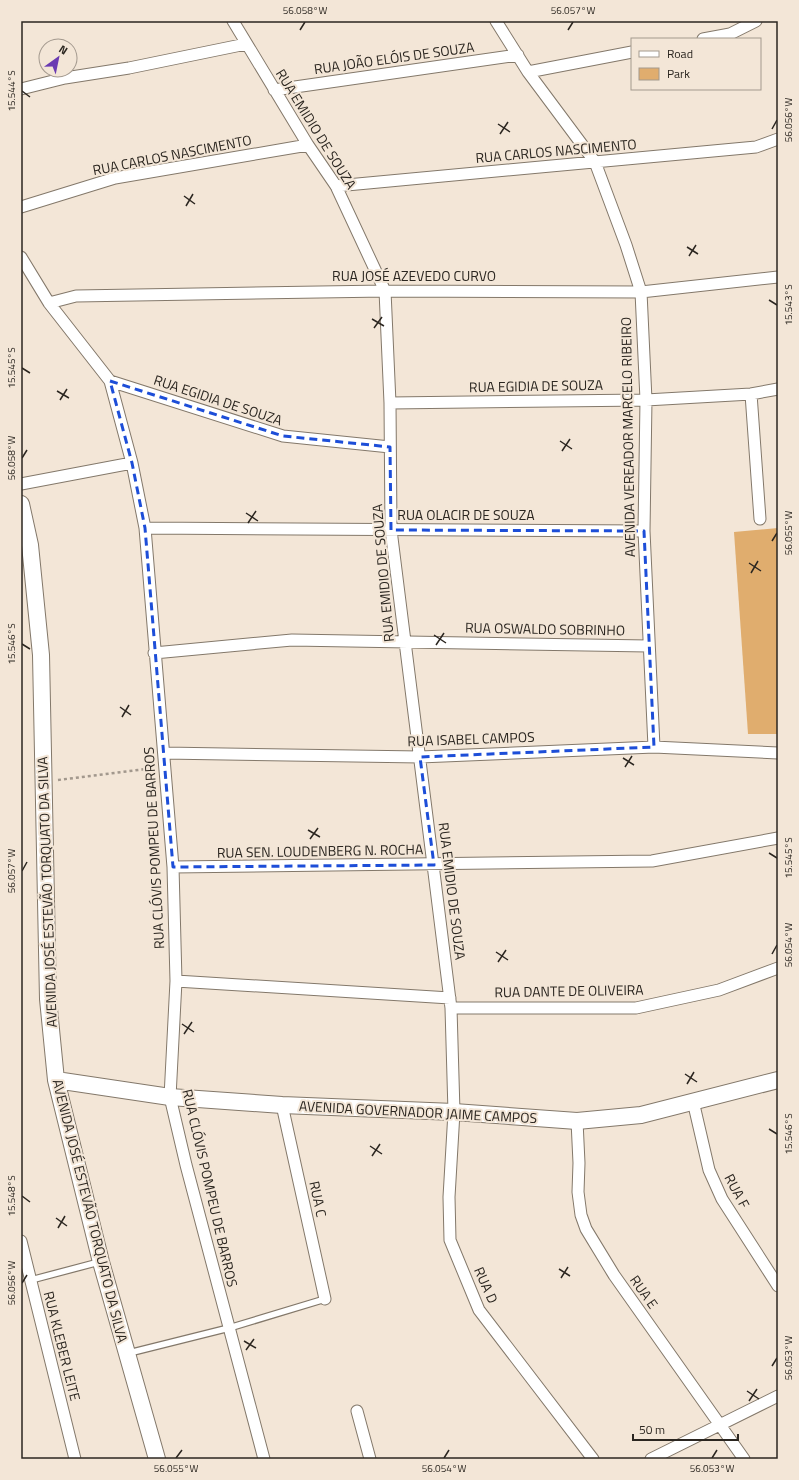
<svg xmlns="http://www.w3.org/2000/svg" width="799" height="1480" font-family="'Titillium Web',sans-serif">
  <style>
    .green { fill: #e0ad6e }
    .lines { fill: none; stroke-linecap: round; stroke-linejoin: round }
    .lane-casing { stroke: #83786a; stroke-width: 8 }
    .street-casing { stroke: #83786a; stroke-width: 13 }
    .secondary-casing { stroke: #83786a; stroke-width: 18 }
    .path { stroke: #a2988d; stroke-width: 2.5; stroke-dasharray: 3 3; stroke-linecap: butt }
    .lane { stroke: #fff; stroke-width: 5.5 }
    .street { stroke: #fff; stroke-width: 11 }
    .secondary { stroke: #fff; stroke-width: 16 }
    .marked { fill: none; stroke: #1d4ed8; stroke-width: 3; stroke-dasharray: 8 5; stroke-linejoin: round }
    .ticks { fill: none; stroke: #2b2620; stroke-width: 1.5 }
    .labels { text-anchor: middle; stroke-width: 4; stroke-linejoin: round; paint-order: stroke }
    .street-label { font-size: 14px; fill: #2b2620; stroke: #f3e6d7 }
    .neatline { fill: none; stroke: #2b2620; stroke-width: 1.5 }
    .ticks-label { font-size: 10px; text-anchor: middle; fill: #2b2620 }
  </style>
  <rect width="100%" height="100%" fill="#f3e6d7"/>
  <path class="green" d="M 778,528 L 778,734 L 748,734 L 734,532 Z"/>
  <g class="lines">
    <g class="lane-casing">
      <path id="lane" d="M 31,1280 L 99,1262
        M 129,1353 L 229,1328 L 325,1299"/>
    </g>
    <g class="street-casing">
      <path id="street" d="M 233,21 L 308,145 L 336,186 L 385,291 L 390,403 L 391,530 L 451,1008 L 454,1112 L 449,1197 L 450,1240 L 479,1310 L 593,1459
        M 496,21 L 528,72 L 595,162 L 626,245 L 641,292 L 646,400 L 644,531 L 654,747
        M 703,39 L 730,34 L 756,21
        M 528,72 L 632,52
        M 21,89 L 65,78 L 129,68 L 246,44
        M 274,90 L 518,55
        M 336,186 L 756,147 L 778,139
        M 21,207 L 115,178 L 308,145
        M 21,257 L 49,303 L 110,381 L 132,463 L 145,528 L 173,867 L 176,981 L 170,1097 L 186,1165 L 264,1459
        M 49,303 L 76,296 L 385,291 L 641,292 L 778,277
        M 110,381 L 283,436 L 390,447
        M 751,394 L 760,519
        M 390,403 L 646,400 L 751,394 L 778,389
        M 21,484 L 132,463
        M 145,528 L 644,531
        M 154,653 L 292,640 L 648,646
        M 164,753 L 420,757 L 654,747 L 778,753
        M 173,867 L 652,861 L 778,838
        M 176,981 L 450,998
        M 451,1008 L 636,1008 L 719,990 L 778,968
        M 693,1101 L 709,1170 L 722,1199 L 778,1286
        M 282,1105 L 325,1299
        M 577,1121 L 579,1163 L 578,1192 L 581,1215 L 586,1229 L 614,1275 L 744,1459
        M 21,1241 L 75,1459
        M 357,1411 L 370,1459
        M 651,1459 L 778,1396"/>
    </g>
    <g class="secondary-casing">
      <path id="secondary" d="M 21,504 L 30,545 L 41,655 L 48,999 L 56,1080 L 101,1262 L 157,1459
        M 56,1080 L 170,1097 L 282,1105 L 454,1112 L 577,1121 L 641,1115 L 778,1080"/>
    </g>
    <path class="path" d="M 58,780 L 154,768"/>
    <use href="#lane" class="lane"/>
    <use href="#street" class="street"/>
    <use href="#secondary" class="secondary"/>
  </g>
  <path class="marked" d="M 110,381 L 283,436 L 390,447 L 391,530 L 644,531 L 654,747 L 420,757 L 434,865 L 173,867 L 145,528 L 132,463 Z"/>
  <path class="ticks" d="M 300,30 L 305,22M 568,30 L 573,22M 22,91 L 30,97M 498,124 L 510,132M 772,129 L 777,120M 500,134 L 508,122M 184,196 L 195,204M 186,206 L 193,194M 687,247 L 698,254M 689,256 L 696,245M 769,300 L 777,305M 372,319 L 384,326M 374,328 L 382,317M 22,368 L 30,373M 57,391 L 69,398M 60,400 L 67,389M 560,441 L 572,449M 562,451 L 570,439M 22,458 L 27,450M 246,513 L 258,521M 248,523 L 256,511M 772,541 L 777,533M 749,563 L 761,571M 751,573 L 758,561M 434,635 L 446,643M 22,644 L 30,649M 436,645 L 444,633M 120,707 L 131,715M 122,717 L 129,705M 623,758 L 634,765M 625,767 L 632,756M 308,830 L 320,837M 310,839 L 318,828M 769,853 L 777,858M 22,871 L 27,862M 496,952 L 508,960M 772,954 L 777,945M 498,962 L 506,950M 182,1024 L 194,1032M 184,1034 L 192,1022M 685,1074 L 697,1082M 687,1084 L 694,1072M 769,1129 L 777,1134M 370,1146 L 382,1154M 372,1156 L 380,1144M 22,1196 L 30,1202M 56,1218 L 67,1226M 58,1228 L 65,1216M 559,1269 L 570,1276M 561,1278 L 568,1267M 22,1283 L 27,1275M 244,1341 L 256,1348M 246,1350 L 254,1339M 772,1366 L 777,1358M 747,1391 L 759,1399M 749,1401 L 757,1389M 176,1458 L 182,1450M 444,1458 L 449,1450M 712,1458 L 717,1450"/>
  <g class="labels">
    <g class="street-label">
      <text transform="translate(394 58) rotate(-8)" y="5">RUA JOÃO ELÓIS DE SOUZA</text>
      <text transform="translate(316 129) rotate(58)" y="5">RUA EMIDIO DE SOUZA</text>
      <text transform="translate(556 151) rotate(-5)" y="5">RUA CARLOS NASCIMENTO</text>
      <text transform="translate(172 155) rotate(-11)" y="5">RUA CARLOS NASCIMENTO</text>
      <text x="414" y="281">RUA JOSÉ AZEVEDO CURVO</text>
      <text transform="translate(536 386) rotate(-1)" y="5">RUA EGIDIA DE SOUZA</text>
      <text transform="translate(218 400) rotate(18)" y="5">RUA EGIDIA DE SOUZA</text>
      <text transform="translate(628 437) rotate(-91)" y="5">AVENIDA VEREADOR MARCELO RIBEIRO</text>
      <text x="466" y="520">RUA OLACIR DE SOUZA</text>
      <text transform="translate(383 573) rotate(-95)" y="5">RUA EMIDIO DE SOUZA</text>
      <text transform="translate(545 629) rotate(1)" y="5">RUA OSWALDO SOBRINHO</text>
      <text transform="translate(471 739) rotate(-2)" y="5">RUA ISABEL CAMPOS</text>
      <text transform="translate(154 848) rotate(-93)" y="5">RUA CLÓVIS POMPEU DE BARROS</text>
      <text transform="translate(320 851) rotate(-1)" y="5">RUA SEN. LOUDENBERG N. ROCHA</text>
      <text transform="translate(452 891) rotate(83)" y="5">RUA EMIDIO DE SOUZA</text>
      <text transform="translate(47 892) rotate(-92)" y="5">AVENIDA JOSÉ ESTEVÃO TORQUATO DA SILVA</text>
      <text transform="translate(569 991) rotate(-1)" y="5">RUA DANTE DE OLIVEIRA</text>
      <text transform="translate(418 1112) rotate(3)" y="5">AVENIDA GOVERNADOR JAIME CAMPOS</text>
      <text transform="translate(210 1188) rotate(77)" y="5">RUA CLÓVIS POMPEU DE BARROS</text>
      <text transform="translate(737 1191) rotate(62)" y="5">RUA F</text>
      <text transform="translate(318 1199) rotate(78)" y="5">RUA C</text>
      <text transform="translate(90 1211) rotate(76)" y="5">AVENIDA JOSÉ ESTEVÃO TORQUATO DA SILVA</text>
      <text transform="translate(486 1285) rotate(66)" y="5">RUA D</text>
      <text transform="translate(644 1292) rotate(55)" y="5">RUA E</text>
      <text transform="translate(62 1346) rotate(76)" y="5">RUA KLEBER LEITE</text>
    </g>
  </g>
  <rect width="799" height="1480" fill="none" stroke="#f3e6d7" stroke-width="44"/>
  <rect x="631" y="38" width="130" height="52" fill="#f3e6d7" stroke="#a3998e"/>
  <rect x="639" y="51" width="20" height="6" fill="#ffffff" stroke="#a3998e"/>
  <text x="667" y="58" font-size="12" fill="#2b2620">Road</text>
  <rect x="639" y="68" width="20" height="12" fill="#e0ad6e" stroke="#a3998e"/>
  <text x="667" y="78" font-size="12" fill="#2b2620">Park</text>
  <g transform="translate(58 58) rotate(33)"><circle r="19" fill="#f3e6d7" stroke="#a3998e"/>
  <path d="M0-3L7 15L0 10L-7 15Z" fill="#6a3bb2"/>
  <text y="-6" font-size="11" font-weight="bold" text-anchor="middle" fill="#2b2620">N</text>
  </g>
  <path d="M633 1434v6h105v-6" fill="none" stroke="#2b2620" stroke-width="2"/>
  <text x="639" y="1434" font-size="12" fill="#2b2620" stroke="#f3e6d7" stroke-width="3" paint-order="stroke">50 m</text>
  <rect x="22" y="22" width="755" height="1436" class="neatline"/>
  <g class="ticks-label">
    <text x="305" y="14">56.058°W</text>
    <text x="573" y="14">56.057°W</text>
    <text transform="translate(11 91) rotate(-90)" y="4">15.544°S</text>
    <text transform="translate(788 120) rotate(-90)" y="4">56.056°W</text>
    <text transform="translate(788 305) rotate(-90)" y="4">15.543°S</text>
    <text transform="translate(11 368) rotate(-90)" y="4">15.545°S</text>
    <text transform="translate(11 458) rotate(-90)" y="4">56.058°W</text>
    <text transform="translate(788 533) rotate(-90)" y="4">56.055°W</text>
    <text transform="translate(11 644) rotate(-90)" y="4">15.546°S</text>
    <text transform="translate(788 858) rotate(-90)" y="4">15.545°S</text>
    <text transform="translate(11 871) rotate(-90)" y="4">56.057°W</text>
    <text transform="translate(788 945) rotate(-90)" y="4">56.054°W</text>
    <text transform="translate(788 1134) rotate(-90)" y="4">15.546°S</text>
    <text transform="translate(11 1196) rotate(-90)" y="4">15.548°S</text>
    <text transform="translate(11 1283) rotate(-90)" y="4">56.056°W</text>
    <text transform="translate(788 1358) rotate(-90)" y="4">56.053°W</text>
    <text x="176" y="1472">56.055°W</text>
    <text x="444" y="1472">56.054°W</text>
    <text x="712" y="1472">56.053°W</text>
  </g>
</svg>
